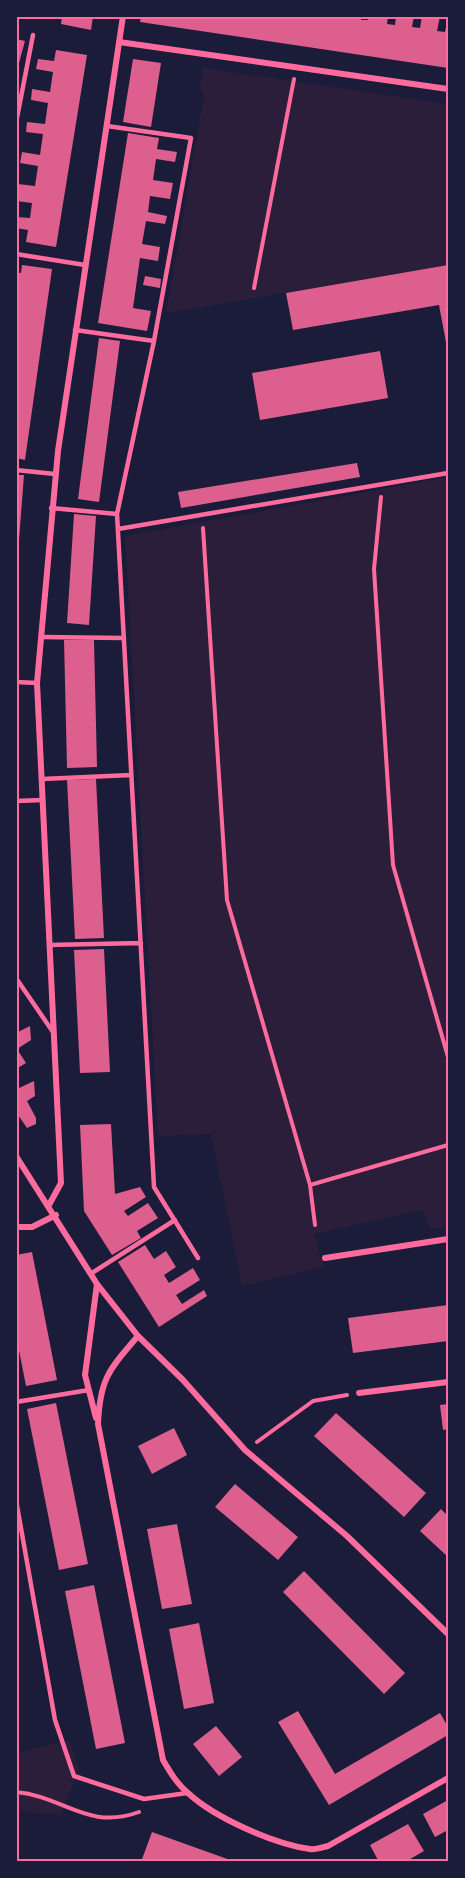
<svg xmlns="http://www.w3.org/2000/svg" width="465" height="1878" font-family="Rubik,sans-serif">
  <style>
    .green { fill: #2a1e3b }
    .building { fill: #dd5f8e }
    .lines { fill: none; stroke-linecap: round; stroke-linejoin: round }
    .path { stroke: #ff6b9d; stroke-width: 4 }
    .service { stroke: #ff6b9d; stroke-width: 4.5 }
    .minor { stroke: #ff6b9d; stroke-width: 6 }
    .neatline { fill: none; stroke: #ff6b9d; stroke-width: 2 }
  </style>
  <rect width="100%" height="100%" fill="#1b1b3a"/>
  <path class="green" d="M 203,68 L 448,104 L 448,265 L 166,313 L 204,96 L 200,88 Z
    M 448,477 L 448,1226 L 430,1229 L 423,1210 L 314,1234 L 324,1267 L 242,1286 L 211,1134 L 158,1136 L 125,536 Z
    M 70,1740 L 79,1769 L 61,1815 L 17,1811 L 16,1753 Z"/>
  <path class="building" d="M 62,16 L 93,16 L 91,30 L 61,24 Z
    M 141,16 L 362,16 L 361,20 L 368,20 L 369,16 L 388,16 L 387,24 L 395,25 L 396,16 L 414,16 L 412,27 L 420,28 L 422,16 L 440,16 L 437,31 L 445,32 L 448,17 L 448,68 L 140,22 Z
    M 16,39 L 25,41 L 17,70 L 16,70 Z
    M 56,50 L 87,55 L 56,247 L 26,242 L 28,230 L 16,228 L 16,217 L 30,218 L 32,203 L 16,201 L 18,184 L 35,186 L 38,166 L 20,163 L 22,152 L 40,155 L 43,134 L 26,132 L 27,122 L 45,124 L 48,103 L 31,100 L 32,89 L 50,92 L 53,72 L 36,69 L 38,59 L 54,61 Z
    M 133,59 L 161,63 L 151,127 L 123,122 Z
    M 128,133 L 159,138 L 157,149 L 177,152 L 175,162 L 156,159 L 153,180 L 173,183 L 170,199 L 150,196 L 148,212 L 167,216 L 165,224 L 146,221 L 142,244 L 160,247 L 158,261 L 140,258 L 133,308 L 151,311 L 147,331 L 98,323 Z
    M 22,265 L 52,269 L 25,460 L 16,458 L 16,303 L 19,286 L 16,285 L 16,272 L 21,273 Z
    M 448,265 L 448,353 L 439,305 L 293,330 L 286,293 Z
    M 145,276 L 161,279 L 160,288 L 143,285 Z
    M 99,338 L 120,341 L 99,502 L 78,499 Z
    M 380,351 L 388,398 L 260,420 L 252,373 Z
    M 357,463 L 360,477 L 181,508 L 178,492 Z
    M 16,475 L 24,475 L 18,553 L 16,553 Z
    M 74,514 L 96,516 L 89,625 L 67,623 Z
    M 64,640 L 94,640 L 97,767 L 67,768 Z
    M 96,779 L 104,938 L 75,939 L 67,780 Z
    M 16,891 L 18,891 L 19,908 L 16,908 Z
    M 104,949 L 110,1072 L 80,1073 L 74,950 Z
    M 30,1026 L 31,1040 L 17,1049 L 26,1063 L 16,1069 L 16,1033 Z
    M 34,1081 L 35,1096 L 27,1101 L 36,1118 L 36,1124 L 27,1128 L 16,1112 L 16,1084 L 19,1088 Z
    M 111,1124 L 115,1194 L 140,1187 L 146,1197 L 124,1211 L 128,1216 L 148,1203 L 158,1218 L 137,1231 L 141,1238 L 112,1255 L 84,1211 L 80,1125 Z
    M 145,1245 L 154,1259 L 166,1251 L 176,1267 L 164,1275 L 169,1283 L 193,1268 L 200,1280 L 176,1295 L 182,1304 L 204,1290 L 207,1296 L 159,1327 L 118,1262 Z
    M 32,1252 L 57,1380 L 26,1386 L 16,1335 L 16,1255 Z
    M 448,1305 L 448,1341 L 353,1353 L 348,1318 Z
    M 56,1403 L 88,1564 L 59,1570 L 27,1409 Z
    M 448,1404 L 448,1429 L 443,1430 L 440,1405 Z
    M 336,1413 L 426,1493 L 404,1517 L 314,1436 Z
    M 174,1428 L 187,1455 L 152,1474 L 138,1446 Z
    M 235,1484 L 298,1537 L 278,1560 L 215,1507 Z
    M 441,1509 L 448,1516 L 448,1557 L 420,1531 Z
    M 177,1524 L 192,1604 L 162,1609 L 147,1529 Z
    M 304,1571 L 405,1673 L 384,1694 L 283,1592 Z
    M 94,1585 L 125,1743 L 96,1749 L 65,1591 Z
    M 199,1623 L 214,1703 L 184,1709 L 169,1629 Z
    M 298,1711 L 335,1774 L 440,1713 L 448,1727 L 448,1735 L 329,1805 L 278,1722 Z
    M 216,1726 L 242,1757 L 219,1776 L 193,1744 Z
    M 448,1800 L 448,1830 L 435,1837 L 423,1814 Z
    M 408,1824 L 424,1851 L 405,1862 L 379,1862 L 370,1845 Z
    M 152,1832 L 233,1861 L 233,1862 L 141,1862 Z"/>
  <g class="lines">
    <path class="path" d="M 254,288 L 294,79
      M 381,497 L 374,569 L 393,865 L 448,1057
      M 203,528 L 227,900 L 310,1185 L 315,1225
      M 310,1185 L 448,1145
      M 257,1442 L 313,1401 L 347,1395
      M 16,1792 C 63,1796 88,1831 139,1812"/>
    <path class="service" d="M 16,123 L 33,35
      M 107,126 L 191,138 L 154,341 L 117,514 L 154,1187 L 198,1258
      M 16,254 L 85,265
      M 75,330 L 154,341
      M 16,470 L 55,474
      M 51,508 L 117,514
      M 118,529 L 448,473
      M 41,637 L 124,638
      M 16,682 L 37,683
      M 42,779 L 131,775
      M 16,801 L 43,800
      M 49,945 L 141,943
      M 16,978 L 53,1032
      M 92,1273 L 175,1220
      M 16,1402 L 89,1390
      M 16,1500 L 55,1720 L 74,1776 L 144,1799 L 187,1793"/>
    <path class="minor" d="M 119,42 L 448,89
      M 16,1156 L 97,1284 L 138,1336 L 183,1380 L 245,1450 L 347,1536 L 448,1634
      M 49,1205 L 61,1183 L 37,683 L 58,451 L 123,16
      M 16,1227 L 32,1227 L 56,1215
      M 325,1258 L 448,1239
      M 138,1336 C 109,1370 100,1378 98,1424 L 163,1760 C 170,1772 177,1784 188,1793 C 215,1818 274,1844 310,1849 C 316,1850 323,1847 328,1846 L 448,1778
      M 359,1393 L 448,1382
      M 96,1418 L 85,1375 L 97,1284"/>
  </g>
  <rect width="465" height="1878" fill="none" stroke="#1b1b3a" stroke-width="36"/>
  <rect x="18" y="18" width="429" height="1842" class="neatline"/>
</svg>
